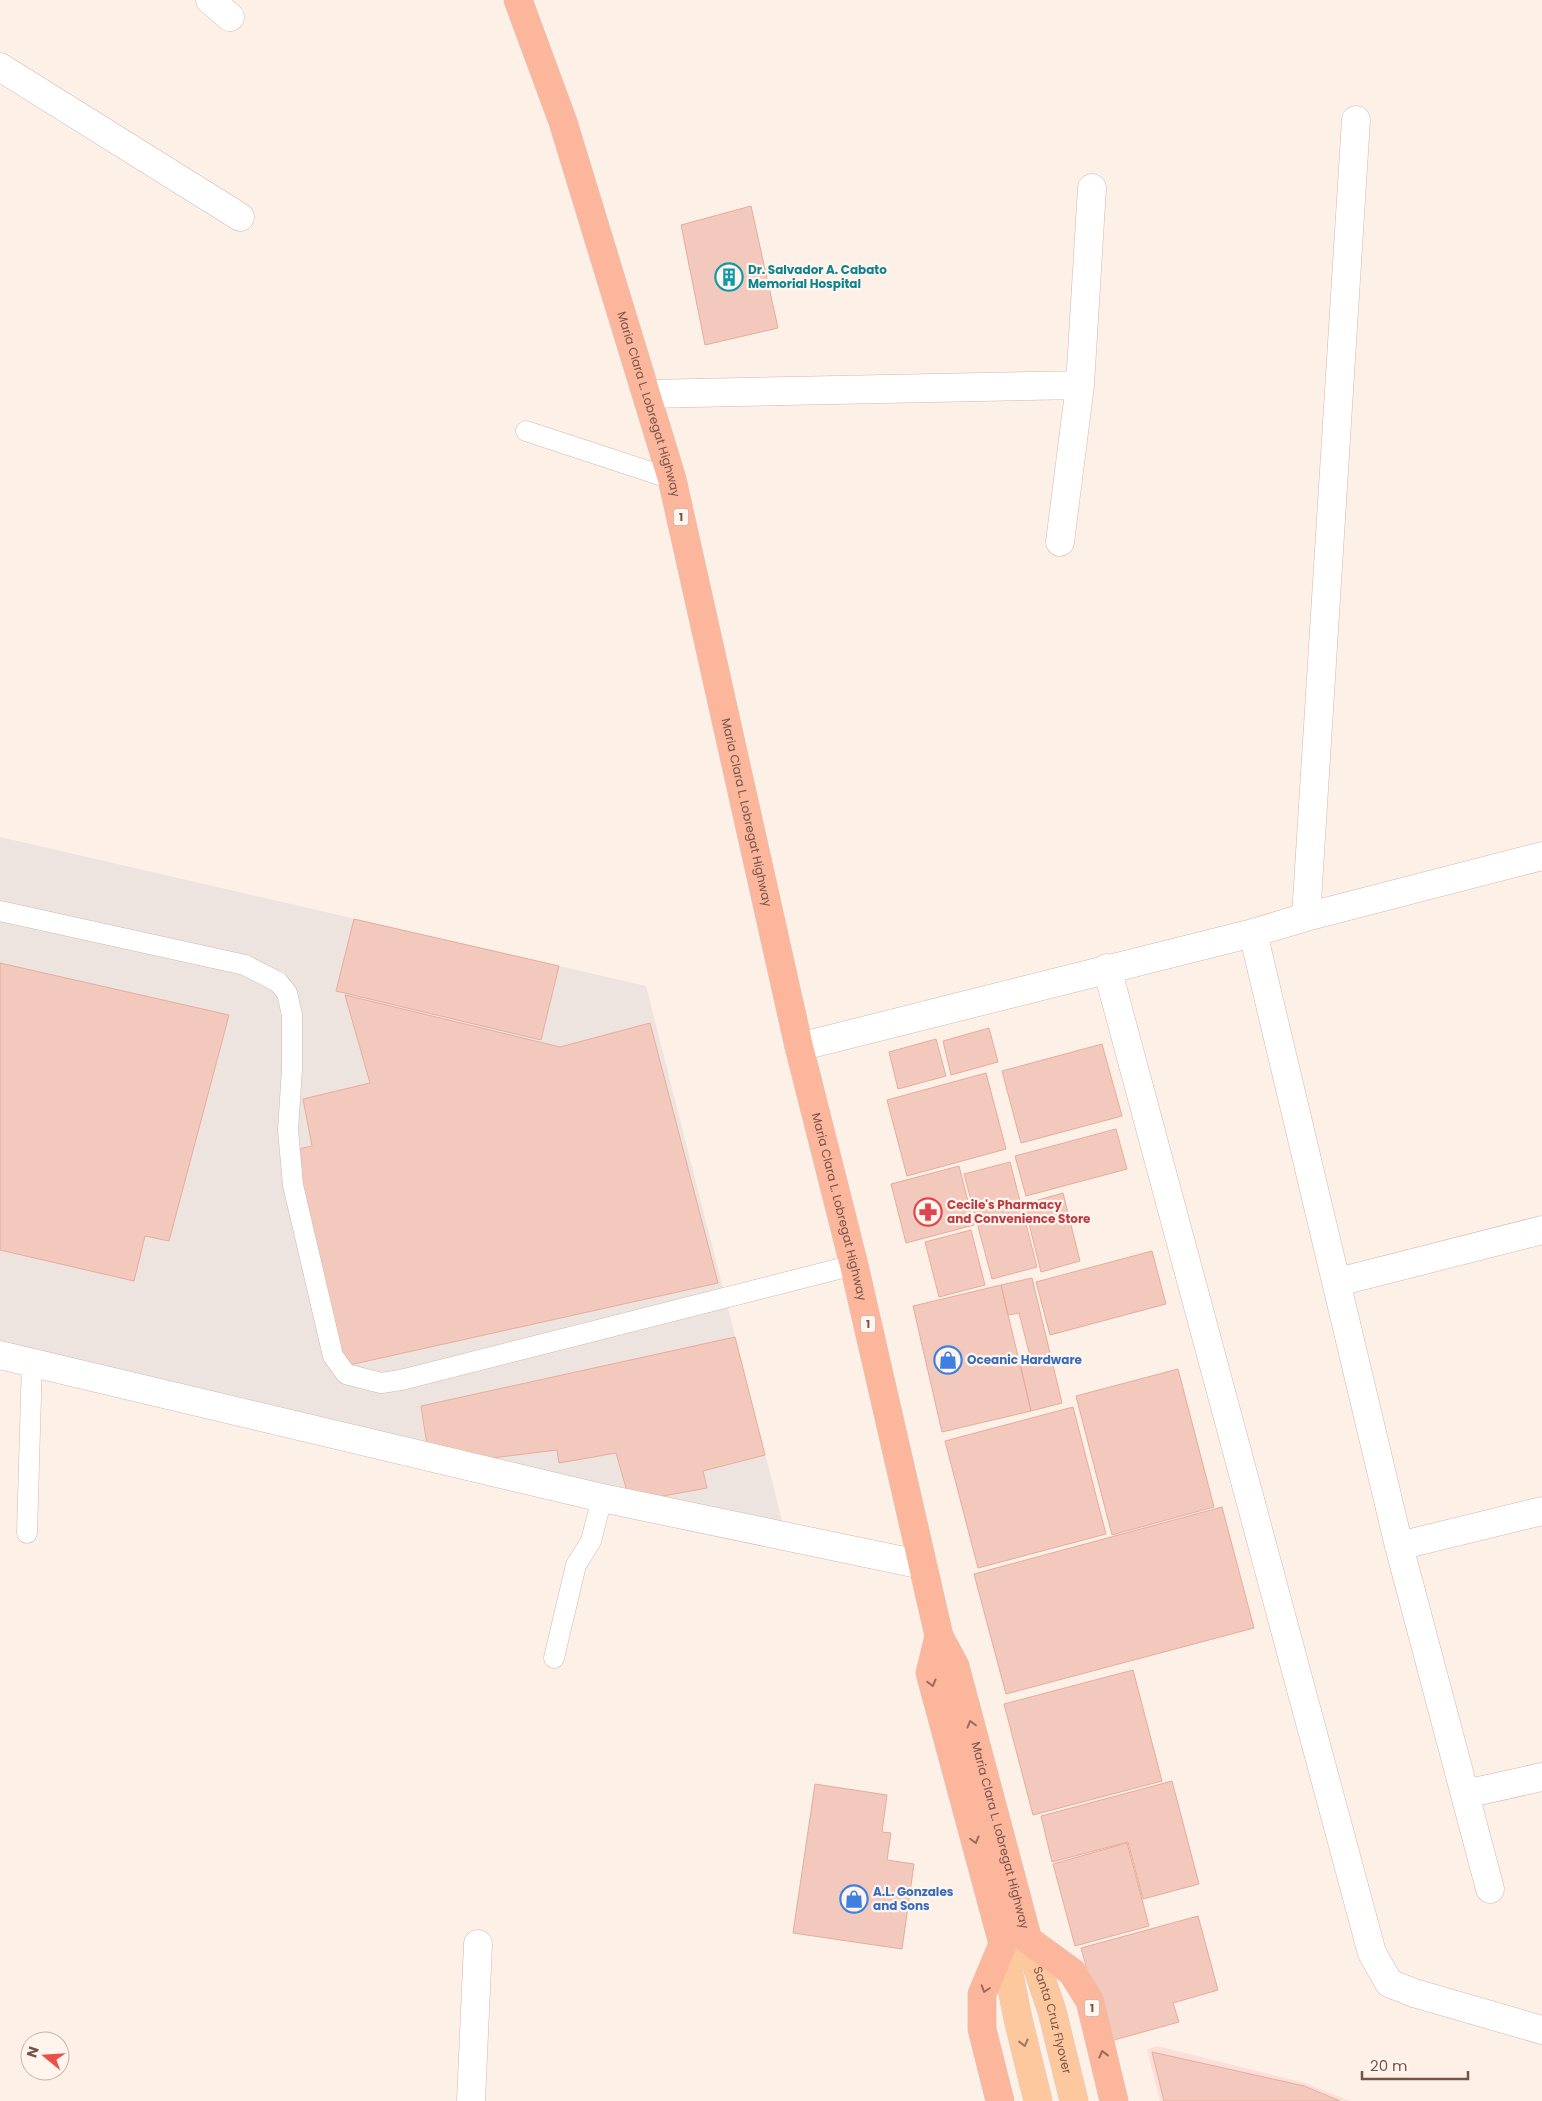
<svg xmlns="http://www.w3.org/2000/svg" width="1542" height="2101" font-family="Poppins,sans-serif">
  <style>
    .commercial { fill: #fdded9 }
    .industrial { fill: #ede4e0 }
    .building { fill: #f3c9bd; stroke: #e6ac9c }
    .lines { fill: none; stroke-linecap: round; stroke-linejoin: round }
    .service-casing { stroke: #d1b8ae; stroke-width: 21 }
    .minor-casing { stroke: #d1b8ae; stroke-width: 29 }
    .primary-casing { stroke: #d9cfcc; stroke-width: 29 }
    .trunk-casing { stroke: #d9cfcc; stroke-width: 29 }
    .service { stroke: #fff; stroke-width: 20 }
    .minor { stroke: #fff; stroke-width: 28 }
    .primary { stroke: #fdc89d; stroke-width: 28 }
    .trunk { stroke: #fbb69c; stroke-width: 28 }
    .oneway { stroke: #986b5e }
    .oneway2 { stroke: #9f7563 }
    .labels { text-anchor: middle; stroke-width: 4.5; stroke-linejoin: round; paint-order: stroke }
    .shield { fill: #fff5ed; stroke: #a0837b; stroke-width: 1 }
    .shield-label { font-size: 11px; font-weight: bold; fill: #77524a }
    .culture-label { font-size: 12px; font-weight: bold; fill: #0d838f; stroke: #fff5ed; text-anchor: start }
    .street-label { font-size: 12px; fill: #77524a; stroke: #fff5ed }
    .health-label { font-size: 12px; font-weight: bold; fill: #be3a42; stroke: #fff5ed; text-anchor: start }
    .shop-label { font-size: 12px; font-weight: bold; fill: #366cbe; stroke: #fff5ed; text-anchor: start }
  </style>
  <rect width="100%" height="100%" fill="#fdf0e6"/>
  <path class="commercial" d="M 1157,2046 L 1305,2083 L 1350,2101 L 1160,2101 L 1147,2050 Z"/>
  <path class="industrial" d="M 0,837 L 646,986 L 788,1544 L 0,1368 Z"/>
  <path class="building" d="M 751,206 L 778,328 L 705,345 L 681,225 Z
    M 354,919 L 559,966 L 541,1040 L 336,991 Z
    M 0,963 L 229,1015 L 169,1241 L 145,1236 L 134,1281 L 0,1250 Z
    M 345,995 L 560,1047 L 650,1023 L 718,1283 L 345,1366 L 293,1150 L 312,1146 L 303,1099 L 370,1083 Z
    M 989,1028 L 998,1062 L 951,1075 L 943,1041 Z
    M 936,1039 L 946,1076 L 898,1089 L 889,1052 Z
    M 1102,1044 L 1122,1116 L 1021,1143 L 1002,1071 Z
    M 986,1073 L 1006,1149 L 907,1176 L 887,1100 Z
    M 1116,1129 L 1127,1169 L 1026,1196 L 1015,1156 Z
    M 1010,1162 L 1037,1267 L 992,1279 L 964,1174 Z
    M 959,1166 L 974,1225 L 906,1243 L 891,1184 Z
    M 1063,1193 L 1080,1261 L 1041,1272 L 1024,1204 Z
    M 971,1230 L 985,1285 L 939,1297 L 925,1242 Z
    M 1152,1251 L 1166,1304 L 1050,1335 L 1036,1282 Z
    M 1032,1278 L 1062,1403 L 1031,1411 L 1020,1363 L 1031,1360 L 1019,1313 L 1008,1315 L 1001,1285 Z
    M 1001,1285 L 1031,1411 L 942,1432 L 913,1306 Z
    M 735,1337 L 765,1455 L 703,1471 L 707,1488 L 630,1502 L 616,1453 L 559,1463 L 557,1450 L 492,1458 L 427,1445 L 421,1406 Z
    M 1178,1369 L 1214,1507 L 1112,1535 L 1076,1396 Z
    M 1073,1407 L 1106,1534 L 978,1568 L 945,1441 Z
    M 1222,1507 L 1254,1628 L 1006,1694 L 974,1574 Z
    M 1133,1670 L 1162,1781 L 1033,1815 L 1004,1704 Z
    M 1172,1781 L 1199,1884 L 1143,1899 L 1128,1842 L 1052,1862 L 1041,1816 Z
    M 815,1784 L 887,1795 L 882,1832 L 891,1833 L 887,1860 L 914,1864 L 902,1949 L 793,1933 Z
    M 1127,1843 L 1149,1926 L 1075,1946 L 1053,1864 Z
    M 1198,1916 L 1218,1990 L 1173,2003 L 1179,2022 L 1107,2042 L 1081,1948 Z
    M 1152,2052 L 1304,2086 L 1340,2101 L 1164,2101 Z"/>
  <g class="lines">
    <g class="service-casing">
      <path id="service" d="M 526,431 L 672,479
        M 0,911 L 245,965 L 278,982 L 287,993 L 292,1015 L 292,1069 L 288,1130 L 293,1185 L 333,1356 L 346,1374 L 381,1383 L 401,1380 L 854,1265
        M 27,1533 L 32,1362
        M 554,1658 L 576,1565 L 591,1541 L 602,1498"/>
    </g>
    <g class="minor-casing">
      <path id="minor" d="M 210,0 L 230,17
        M 0,67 L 240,217
        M 647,394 L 1080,385 L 1092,188
        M 1060,542 L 1080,385
        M 1306,917 L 1356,120
        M 1253,933 L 1399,1546 L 1490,1889
        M 1107,968 L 1372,1953 L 1389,1983 L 1414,1993 L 1542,2030
        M 799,1047 L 1253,933 L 1306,917 L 1542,856
        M 1338,1282 L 1542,1230
        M 0,1355 L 602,1498 L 923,1565
        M 1399,1546 L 1542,1511
        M 1465,1794 L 1542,1777
        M 471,2101 L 478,1944"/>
    </g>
    <g class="primary-casing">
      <g id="primary">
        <path id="s1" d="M 1028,1940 L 1052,2011 L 1074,2101"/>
        <path d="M 1003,1944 L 1018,2019 L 1038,2101"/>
      </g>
    </g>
    <g class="trunk-casing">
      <g id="trunk">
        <path id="s2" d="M 518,0 L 563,122 L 672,479 L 799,1047 L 854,1265 L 939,1636 L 955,1666 L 1028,1940 L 1072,1972 L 1090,2001 L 1114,2101"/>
        <path d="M 939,1636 L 930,1673 L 1003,1944 L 982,1994 L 982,2029 L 1000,2101"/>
      </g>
    </g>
    <use href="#service" class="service"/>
    <use href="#minor" class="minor"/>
    <use href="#primary" class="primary"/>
    <use href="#trunk" class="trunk"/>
  </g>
  <defs><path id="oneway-chevron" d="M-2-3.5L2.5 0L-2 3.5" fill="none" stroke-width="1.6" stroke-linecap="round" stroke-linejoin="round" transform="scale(1.25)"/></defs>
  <g class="oneway">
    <use href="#oneway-chevron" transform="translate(932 1683) rotate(75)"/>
    <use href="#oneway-chevron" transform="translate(971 1724) rotate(-105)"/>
    <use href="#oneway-chevron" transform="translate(975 1840) rotate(75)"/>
    <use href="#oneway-chevron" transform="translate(985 1989) rotate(108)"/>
    <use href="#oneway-chevron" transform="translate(1103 2054) rotate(-104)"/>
  </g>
  <use class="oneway2" href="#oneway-chevron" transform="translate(1024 2043) rotate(76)"/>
  <defs>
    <g id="building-ring" transform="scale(1.4375)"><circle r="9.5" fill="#fff5ed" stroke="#0f9aa8" stroke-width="1.5"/><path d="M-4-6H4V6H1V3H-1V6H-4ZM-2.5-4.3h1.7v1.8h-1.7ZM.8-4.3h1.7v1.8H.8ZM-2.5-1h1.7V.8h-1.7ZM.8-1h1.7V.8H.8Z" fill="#0f9aa8"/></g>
    <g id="pharmacy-ring" transform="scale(1.4375)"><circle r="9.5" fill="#fff5ed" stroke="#e0444e" stroke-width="1.5"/><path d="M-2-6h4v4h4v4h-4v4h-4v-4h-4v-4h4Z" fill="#e0444e"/></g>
    <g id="shop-ring" transform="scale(1.4375)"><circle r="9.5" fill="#fff5ed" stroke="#3f7fe0" stroke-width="1.5"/><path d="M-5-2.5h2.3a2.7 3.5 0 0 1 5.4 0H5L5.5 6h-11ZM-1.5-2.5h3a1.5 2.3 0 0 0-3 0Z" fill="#3f7fe0"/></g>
  </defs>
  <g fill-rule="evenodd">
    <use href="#building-ring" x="729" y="277"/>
    <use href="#pharmacy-ring" x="928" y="1212"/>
    <use href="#shop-ring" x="948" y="1360"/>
    <use href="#shop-ring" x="854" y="1899"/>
  </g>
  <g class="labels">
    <g class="shield">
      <rect x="673.5" y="508.5" width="15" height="17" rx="4"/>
      <rect x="860.5" y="1315.5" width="15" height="17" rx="4"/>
      <rect x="1084.5" y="1999.5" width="15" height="17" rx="4"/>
    </g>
    <g class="shield-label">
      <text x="681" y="521">1</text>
      <text x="868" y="1328">1</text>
      <text x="1092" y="2012">1</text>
    </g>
    <g class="culture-label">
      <text x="748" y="274">Dr. Salvador A. Cabato<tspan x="748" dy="14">Memorial Hospital</tspan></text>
    </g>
    <g class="street-label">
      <text dy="4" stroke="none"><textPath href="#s2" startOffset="425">Maria Clara L. Lobregat Highway</textPath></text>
      <text dy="4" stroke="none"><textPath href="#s2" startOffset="845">Maria Clara L. Lobregat Highway</textPath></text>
      <text dy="4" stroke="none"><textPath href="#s2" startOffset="1250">Maria Clara L. Lobregat Highway</textPath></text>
      <text dy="4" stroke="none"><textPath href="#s2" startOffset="1900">Maria Clara L. Lobregat Highway</textPath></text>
      <text dy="4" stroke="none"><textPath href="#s1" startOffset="84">Santa Cruz Flyover</textPath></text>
    </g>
    <g class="health-label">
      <text x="947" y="1209">Cecile's Pharmacy<tspan x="947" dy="14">and Convenience Store</tspan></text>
    </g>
    <g class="shop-label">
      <text x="967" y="1364">Oceanic Hardware</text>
      <text x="873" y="1896">A.L. Gonzales<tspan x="873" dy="14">and Sons</tspan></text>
    </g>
  </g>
  <g transform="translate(45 2056) rotate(288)"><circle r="24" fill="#fff5ed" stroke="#c9b4ac"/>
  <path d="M0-4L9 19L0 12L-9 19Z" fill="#ea4f48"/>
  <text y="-8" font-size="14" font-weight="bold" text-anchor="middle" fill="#77524a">N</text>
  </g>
  <path d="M1362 2071v8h106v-8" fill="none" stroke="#77524a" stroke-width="2.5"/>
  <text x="1370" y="2071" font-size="15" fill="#77524a" stroke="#fff5ed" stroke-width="4" paint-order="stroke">20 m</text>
</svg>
